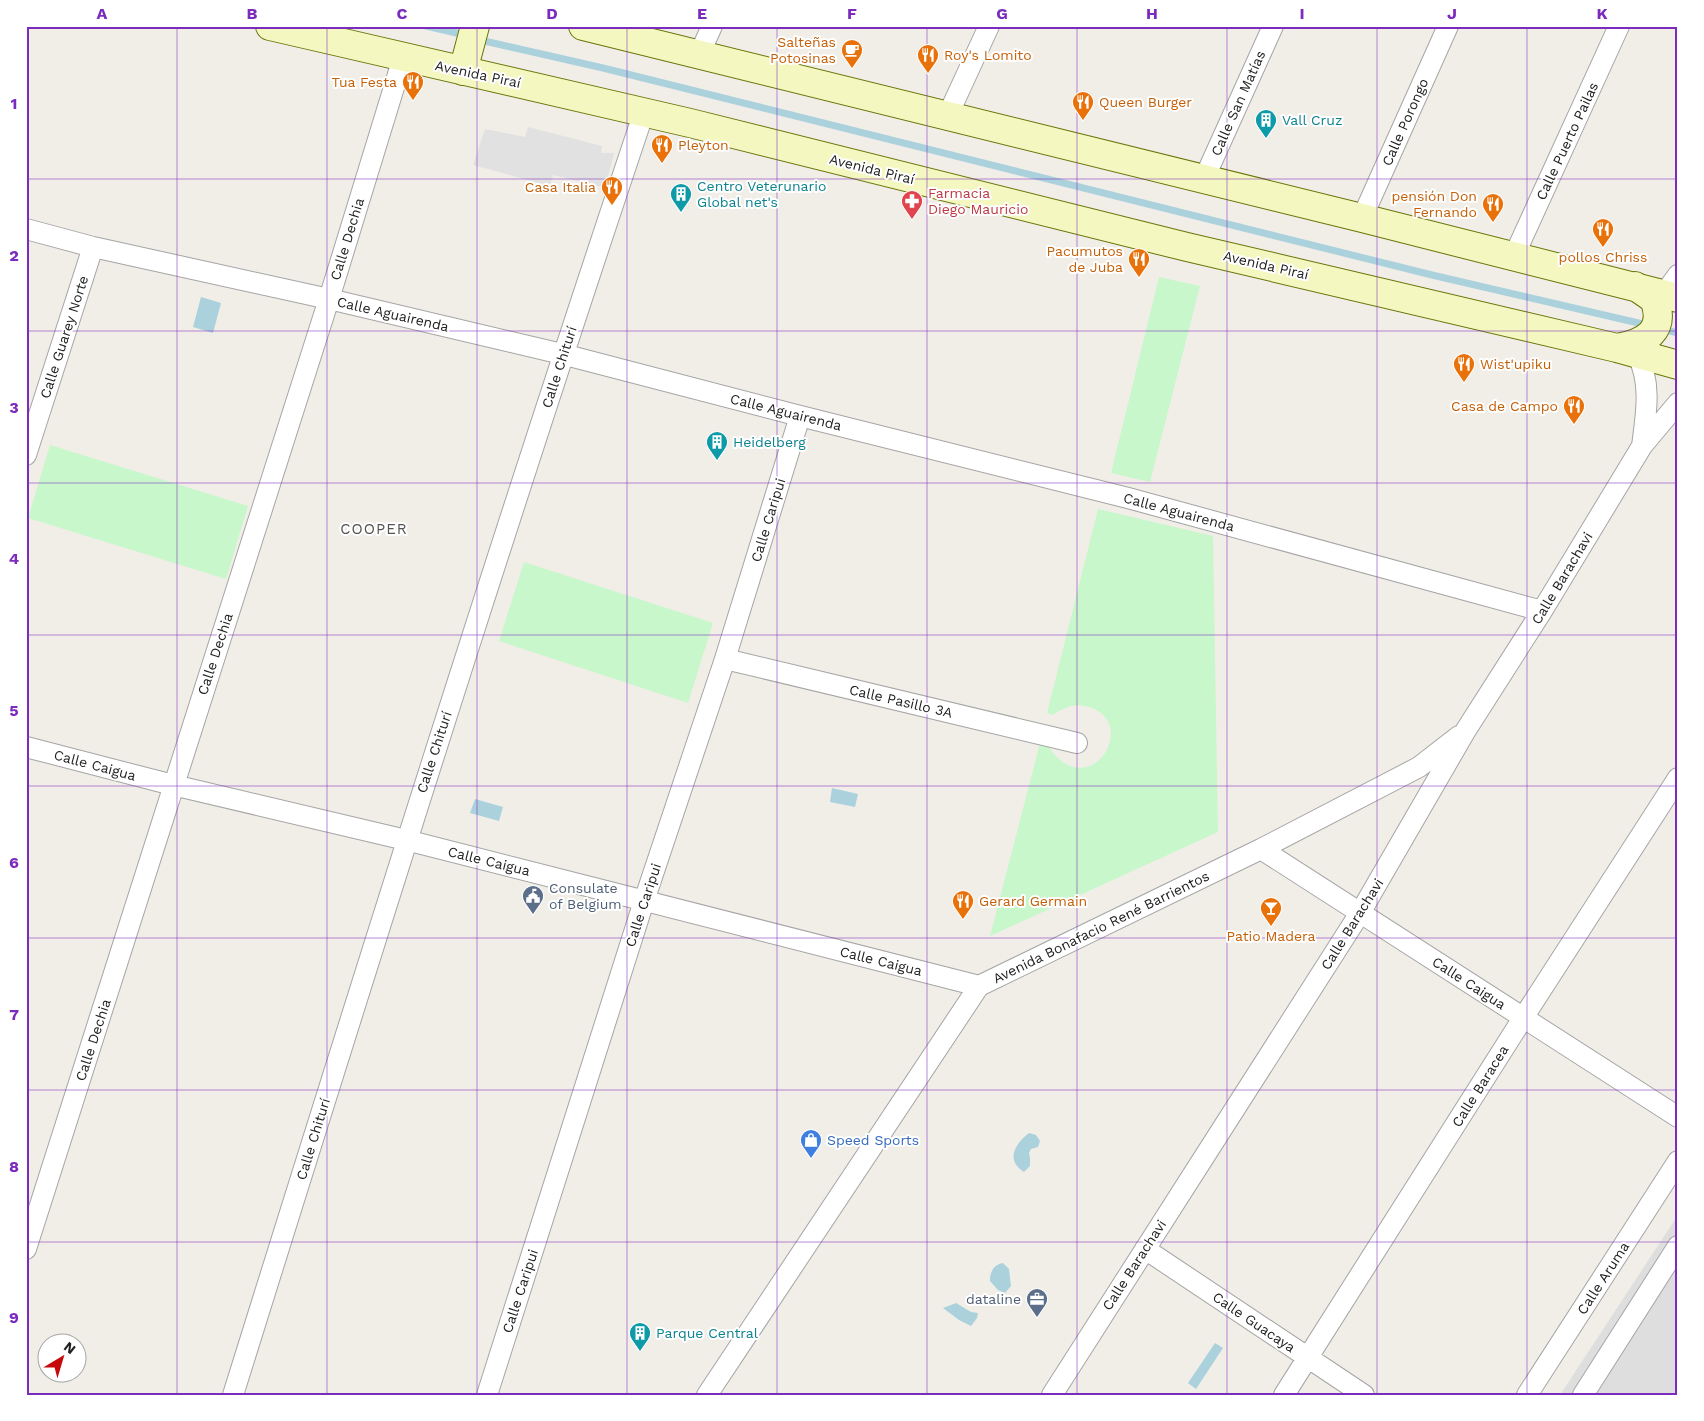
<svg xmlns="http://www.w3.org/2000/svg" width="1704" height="1421" font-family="'Work Sans',sans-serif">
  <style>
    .residential { fill: #dfdede }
    .park { fill: #c8f7cb }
    .parking { fill: #e1e1e1 }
    .water { fill: #aad1dc }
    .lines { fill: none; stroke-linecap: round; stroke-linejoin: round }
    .stream { stroke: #aad1dc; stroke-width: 7 }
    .minor-casing { stroke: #a5a5a5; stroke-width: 22 }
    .secondary-casing { stroke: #6a750a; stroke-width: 30 }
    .minor { stroke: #fff; stroke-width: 20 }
    .secondary { stroke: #f4f7bf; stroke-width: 28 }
    .grid { fill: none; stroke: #7b2cbf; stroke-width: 1; stroke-opacity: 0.55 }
    .labels { text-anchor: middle; stroke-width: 4; stroke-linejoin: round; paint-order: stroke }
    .food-label { font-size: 14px; fill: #c56008; stroke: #fff; text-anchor: end }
    .street-label { font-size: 14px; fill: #212121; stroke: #fff }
    .culture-label { font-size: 14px; fill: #0d838f; stroke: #fff; text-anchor: start }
    .health-label { font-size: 14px; fill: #be3a42; stroke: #fff; text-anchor: start }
    .service-label { font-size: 14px; fill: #4e5e75; stroke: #fff; text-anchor: start }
    .shop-label { font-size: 14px; fill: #366cbe; stroke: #fff; text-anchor: start }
    .neighbourhood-label { font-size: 15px; letter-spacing: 1px; fill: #545454; stroke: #fff }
    .neatline { fill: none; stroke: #7b2cbf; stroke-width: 2 }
    .grid-label { font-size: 16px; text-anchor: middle; font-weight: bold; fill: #7b2cbf }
  </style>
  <rect width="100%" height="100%" fill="#f1eee8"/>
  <path class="residential" d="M 1678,1215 L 1678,1395 L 1560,1395 Z"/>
  <path class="park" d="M 1159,277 L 1200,286 L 1150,482 L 1111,473 Z
    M 50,445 L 248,506 L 226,579 L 28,518 Z
    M 1098,509 L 1213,536 L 1218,832 L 990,936 L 1040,743 L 1046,743 C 1086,808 1140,727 1092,708 C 1076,702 1067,706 1052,715 L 1047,713 Z
    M 524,562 L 713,623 L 688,703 L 499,641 Z"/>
  <path class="parking" d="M 528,127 L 602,146 L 601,153 L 614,153 L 605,188 L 553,175 L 550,186 L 473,165 L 485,129 L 525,137 Z"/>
  <path class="water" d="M 201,297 L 221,303 L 213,333 L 193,327 Z
    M 832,788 L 858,794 L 855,807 L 830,802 Z
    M 475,799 L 503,807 L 499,821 L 470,813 Z
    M 1029,1133 L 1036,1135 L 1040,1141 L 1038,1147 L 1031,1149 L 1029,1153 L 1030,1158 L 1030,1166 L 1024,1172 C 1005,1160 1015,1144 1029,1133 Z
    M 1003,1263 L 1009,1269 L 1011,1286 L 1005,1293 L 998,1290 L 990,1281 C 990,1272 993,1265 1003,1263 Z
    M 956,1303 L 971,1312 L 978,1313 L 977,1318 L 971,1326 L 959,1320 L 943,1308 Z
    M 1215,1343 L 1223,1348 L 1196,1389 L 1188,1383 Z"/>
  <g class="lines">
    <path class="stream" d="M 426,26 L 461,34
      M 480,40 L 603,68 L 1432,275 L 1647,325
      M 1670,331 L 1678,333"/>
    <g class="minor-casing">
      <path id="minor" d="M 699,55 L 712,26
        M 947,117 L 989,26
        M 1204,179 L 1273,26
        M 1362,218 L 1448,26
        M 26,229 L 93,247 L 329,299 L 562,354 L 800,416 L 1128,498 L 1542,611
        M 1514,256 L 1619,26
        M 1664,294 L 1678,275
        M 1637,354 C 1652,383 1646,415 1642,446
        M 26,455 L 93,247
        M 725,659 L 1077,743
        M 26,747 L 173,785 L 406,840 L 979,986
        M 1261,849 L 1678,1117
        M 26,1249 L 329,299 L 403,58
        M 1145,1249 L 1364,1395
        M 233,1395 C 367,966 501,538 644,112
        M 487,1395 L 644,901 L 725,659 L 800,416
        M 707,1395 L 979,986 L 1261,849 L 1419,767 L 1459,736
        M 1052,1395 L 1360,913 L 1466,730 L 1542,611 L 1642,446 L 1678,403
        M 1284,1395 L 1523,1018 L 1678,778
        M 1527,1395 L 1678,1161
        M 1583,1395 L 1678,1246"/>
    </g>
    <g class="secondary-casing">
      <path id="secondary" d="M 270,26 L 690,123 L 1187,247 L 1617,348 L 1678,365
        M 583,26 L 1362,218 L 1678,298
        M 463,71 L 475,26
        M 1617,348 C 1645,343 1667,331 1654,299 L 1635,286"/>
    </g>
    <use href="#minor" class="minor"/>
    <use href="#secondary" class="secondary"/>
  </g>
  <path class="grid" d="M 177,26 L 177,1395M 327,26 L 327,1395M 477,26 L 477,1395M 627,26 L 627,1395M 777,26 L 777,1395M 927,26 L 927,1395M 1077,26 L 1077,1395M 1227,26 L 1227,1395M 1377,26 L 1377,1395M 1527,26 L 1527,1395M 26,179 L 1678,179M 26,331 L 1678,331M 26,483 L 1678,483M 26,635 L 1678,635M 26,786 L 1678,786M 26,938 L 1678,938M 26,1090 L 1678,1090M 26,1242 L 1678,1242"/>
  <defs>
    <g id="cafe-pin" transform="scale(1.125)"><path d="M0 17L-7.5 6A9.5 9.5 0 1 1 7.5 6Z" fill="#e8710a" stroke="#fff"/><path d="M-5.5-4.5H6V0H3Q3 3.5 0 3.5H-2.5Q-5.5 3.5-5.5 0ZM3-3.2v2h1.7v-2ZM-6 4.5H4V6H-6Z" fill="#fff"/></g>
    <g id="restaurant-pin" transform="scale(1.125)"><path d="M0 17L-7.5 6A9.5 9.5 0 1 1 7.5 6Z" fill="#e8710a" stroke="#fff"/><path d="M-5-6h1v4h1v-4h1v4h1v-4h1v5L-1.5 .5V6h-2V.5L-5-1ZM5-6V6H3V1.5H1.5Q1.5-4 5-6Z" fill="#fff"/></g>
    <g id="building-pin" transform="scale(1.125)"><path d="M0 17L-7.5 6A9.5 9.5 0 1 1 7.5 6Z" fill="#0f9aa8" stroke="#fff"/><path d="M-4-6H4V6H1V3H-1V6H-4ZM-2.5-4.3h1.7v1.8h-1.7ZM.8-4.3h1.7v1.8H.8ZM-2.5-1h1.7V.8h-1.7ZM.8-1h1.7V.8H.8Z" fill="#fff"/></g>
    <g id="pharmacy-pin" transform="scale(1.125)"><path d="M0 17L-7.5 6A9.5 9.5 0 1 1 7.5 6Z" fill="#e0444e" stroke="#fff"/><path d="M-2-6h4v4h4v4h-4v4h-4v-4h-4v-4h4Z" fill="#fff"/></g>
    <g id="civic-pin" transform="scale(1.125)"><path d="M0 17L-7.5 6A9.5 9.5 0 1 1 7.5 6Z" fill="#5c6f8a" stroke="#fff"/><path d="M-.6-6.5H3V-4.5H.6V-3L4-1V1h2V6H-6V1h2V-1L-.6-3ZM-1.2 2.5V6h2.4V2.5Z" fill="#fff"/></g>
    <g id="bar-pin" transform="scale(1.125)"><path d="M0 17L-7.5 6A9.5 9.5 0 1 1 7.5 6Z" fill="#e8710a" stroke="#fff"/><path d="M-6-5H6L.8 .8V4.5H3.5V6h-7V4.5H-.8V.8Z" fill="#fff"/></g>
    <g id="shop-pin" transform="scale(1.125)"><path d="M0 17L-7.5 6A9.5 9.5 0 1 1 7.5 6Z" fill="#3f7fe0" stroke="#fff"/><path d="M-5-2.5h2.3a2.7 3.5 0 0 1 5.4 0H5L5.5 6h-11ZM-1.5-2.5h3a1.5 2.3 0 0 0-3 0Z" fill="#fff"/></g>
    <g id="office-pin" transform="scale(1.125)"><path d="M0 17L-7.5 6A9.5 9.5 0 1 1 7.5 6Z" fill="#5c6f8a" stroke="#fff"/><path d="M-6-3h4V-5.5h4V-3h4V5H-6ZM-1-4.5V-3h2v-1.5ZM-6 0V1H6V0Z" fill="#fff"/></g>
  </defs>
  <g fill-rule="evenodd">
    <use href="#cafe-pin" x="852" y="50"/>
    <use href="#restaurant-pin" x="928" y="55"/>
    <use href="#restaurant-pin" x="413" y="82"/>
    <use href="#restaurant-pin" x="1083" y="102"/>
    <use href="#building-pin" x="1266" y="120"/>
    <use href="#restaurant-pin" x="662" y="145"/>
    <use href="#restaurant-pin" x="612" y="187"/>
    <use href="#building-pin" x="681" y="194"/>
    <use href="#pharmacy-pin" x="912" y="201"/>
    <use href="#restaurant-pin" x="1493" y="204"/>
    <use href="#restaurant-pin" x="1603" y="229"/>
    <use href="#restaurant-pin" x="1139" y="259"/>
    <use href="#restaurant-pin" x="1464" y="364"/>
    <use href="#restaurant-pin" x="1574" y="406"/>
    <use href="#building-pin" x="717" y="442"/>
    <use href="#civic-pin" x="533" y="896"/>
    <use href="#restaurant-pin" x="963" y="901"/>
    <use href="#bar-pin" x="1271" y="908"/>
    <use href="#shop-pin" x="811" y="1140"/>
    <use href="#office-pin" x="1037" y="1299"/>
    <use href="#building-pin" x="640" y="1333"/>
  </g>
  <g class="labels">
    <g class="food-label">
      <text x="836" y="47">Salteñas<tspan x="836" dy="16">Potosinas</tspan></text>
      <text x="944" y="60" text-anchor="start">Roy's Lomito</text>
      <text x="397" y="87">Tua Festa</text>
      <text x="1099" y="107" text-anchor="start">Queen Burger</text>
      <text x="678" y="150" text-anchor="start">Pleyton</text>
      <text x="596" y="192">Casa Italia</text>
      <text x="1477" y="201">pensión Don<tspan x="1477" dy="16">Fernando</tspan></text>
      <text x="1123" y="256">Pacumutos<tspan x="1123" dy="16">de Juba</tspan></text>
      <text x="1603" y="262" text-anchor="middle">pollos Chriss</text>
      <text x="1480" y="369" text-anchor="start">Wist'upiku</text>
      <text x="1558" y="411">Casa de Campo</text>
      <text x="979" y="906" text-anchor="start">Gerard Germain</text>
      <text x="1271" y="941" text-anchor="middle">Patio Madera</text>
    </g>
    <g class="street-label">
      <text transform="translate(478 74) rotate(12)" y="5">Avenida Piraí</text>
      <text transform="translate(1238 103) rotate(-66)" y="5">Calle San Matías</text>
      <text transform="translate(1405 122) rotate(-66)" y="5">Calle Porongo</text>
      <text transform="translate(1567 141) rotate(-65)" y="5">Calle Puerto Pailas</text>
      <text transform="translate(872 169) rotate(14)" y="5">Avenida Piraí</text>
      <text transform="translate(347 239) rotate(-73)" y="5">Calle Dechia</text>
      <text transform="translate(1266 265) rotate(13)" y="5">Avenida Piraí</text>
      <text transform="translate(393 314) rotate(13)" y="5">Calle Aguairenda</text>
      <text transform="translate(64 337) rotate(-72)" y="5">Calle Guarey Norte</text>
      <text transform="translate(559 367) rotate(-72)" y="5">Calle Chiturí</text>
      <text transform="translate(786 412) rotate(14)" y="5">Calle Aguairenda</text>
      <text transform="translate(1179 512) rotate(15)" y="5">Calle Aguairenda</text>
      <text transform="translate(768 520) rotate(-73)" y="5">Calle Caripui</text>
      <text transform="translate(1562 578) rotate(-59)" y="5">Calle Barachavi</text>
      <text transform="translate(215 654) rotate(-72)" y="5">Calle Dechia</text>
      <text transform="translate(901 701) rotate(13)" y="5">Calle Pasillo 3A</text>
      <text transform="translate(434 752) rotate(-72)" y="5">Calle Chiturí</text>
      <text transform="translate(95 765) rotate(15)" y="5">Calle Caigua</text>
      <text transform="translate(489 861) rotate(14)" y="5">Calle Caigua</text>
      <text transform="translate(643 905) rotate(-72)" y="5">Calle Caripui</text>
      <text transform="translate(1352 924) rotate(-58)" y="5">Calle Barachavi</text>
      <text transform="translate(1101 927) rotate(-26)" y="5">Avenida Bonafacio René Barrientos</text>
      <text transform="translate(881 961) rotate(14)" y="5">Calle Caigua</text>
      <text transform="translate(1469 983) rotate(33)" y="5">Calle Caigua</text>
      <text transform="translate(93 1040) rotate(-72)" y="5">Calle Dechia</text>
      <text transform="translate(1480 1086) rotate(-58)" y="5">Calle Baracea</text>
      <text transform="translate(313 1139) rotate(-73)" y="5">Calle Chiturí</text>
      <text transform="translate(1134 1265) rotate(-57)" y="5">Calle Barachavi</text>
      <text transform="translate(1603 1278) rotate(-57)" y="5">Calle Aruma</text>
      <text transform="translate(520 1291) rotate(-72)" y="5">Calle Caripui</text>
      <text transform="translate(1254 1322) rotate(34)" y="5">Calle Guacaya</text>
    </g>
    <g class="culture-label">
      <text x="1282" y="125">Vall Cruz</text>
      <text x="697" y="191">Centro Veterunario<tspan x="697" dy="16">Global net's</tspan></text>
      <text x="733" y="447">Heidelberg</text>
      <text x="656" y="1338">Parque Central</text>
    </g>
    <g class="health-label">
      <text x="928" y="198">Farmacia<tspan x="928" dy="16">Diego Mauricio</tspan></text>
    </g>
    <g class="service-label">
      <text x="549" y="893">Consulate<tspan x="549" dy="16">of Belgium</tspan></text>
      <text x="1021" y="1304" text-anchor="end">dataline</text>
    </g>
    <g class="shop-label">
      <text x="827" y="1145">Speed Sports</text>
    </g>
    <g class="neighbourhood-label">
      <text x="374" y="534">COOPER</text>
    </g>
  </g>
  <rect width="1704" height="1421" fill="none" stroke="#ffffff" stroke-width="55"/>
  <g transform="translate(62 1358) rotate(38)"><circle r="24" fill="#ffffff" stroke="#a6a6a6"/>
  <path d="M0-4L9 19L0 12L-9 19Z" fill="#c8090a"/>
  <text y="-8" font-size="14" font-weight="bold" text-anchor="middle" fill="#212121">N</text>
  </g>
  <rect x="28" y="28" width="1648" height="1366" class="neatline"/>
  <g class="grid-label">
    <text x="102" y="19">A</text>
    <text x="252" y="19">B</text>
    <text x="402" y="19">C</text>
    <text x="552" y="19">D</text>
    <text x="702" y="19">E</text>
    <text x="852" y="19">F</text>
    <text x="1002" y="19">G</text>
    <text x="1152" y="19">H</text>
    <text x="1302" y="19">I</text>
    <text x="1452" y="19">J</text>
    <text x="1602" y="19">K</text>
    <text x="14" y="109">1</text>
    <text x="14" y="261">2</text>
    <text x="14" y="413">3</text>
    <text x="14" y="564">4</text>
    <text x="14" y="716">5</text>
    <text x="14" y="868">6</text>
    <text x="14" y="1020">7</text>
    <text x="14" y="1172">8</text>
    <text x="14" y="1323">9</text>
  </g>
</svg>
